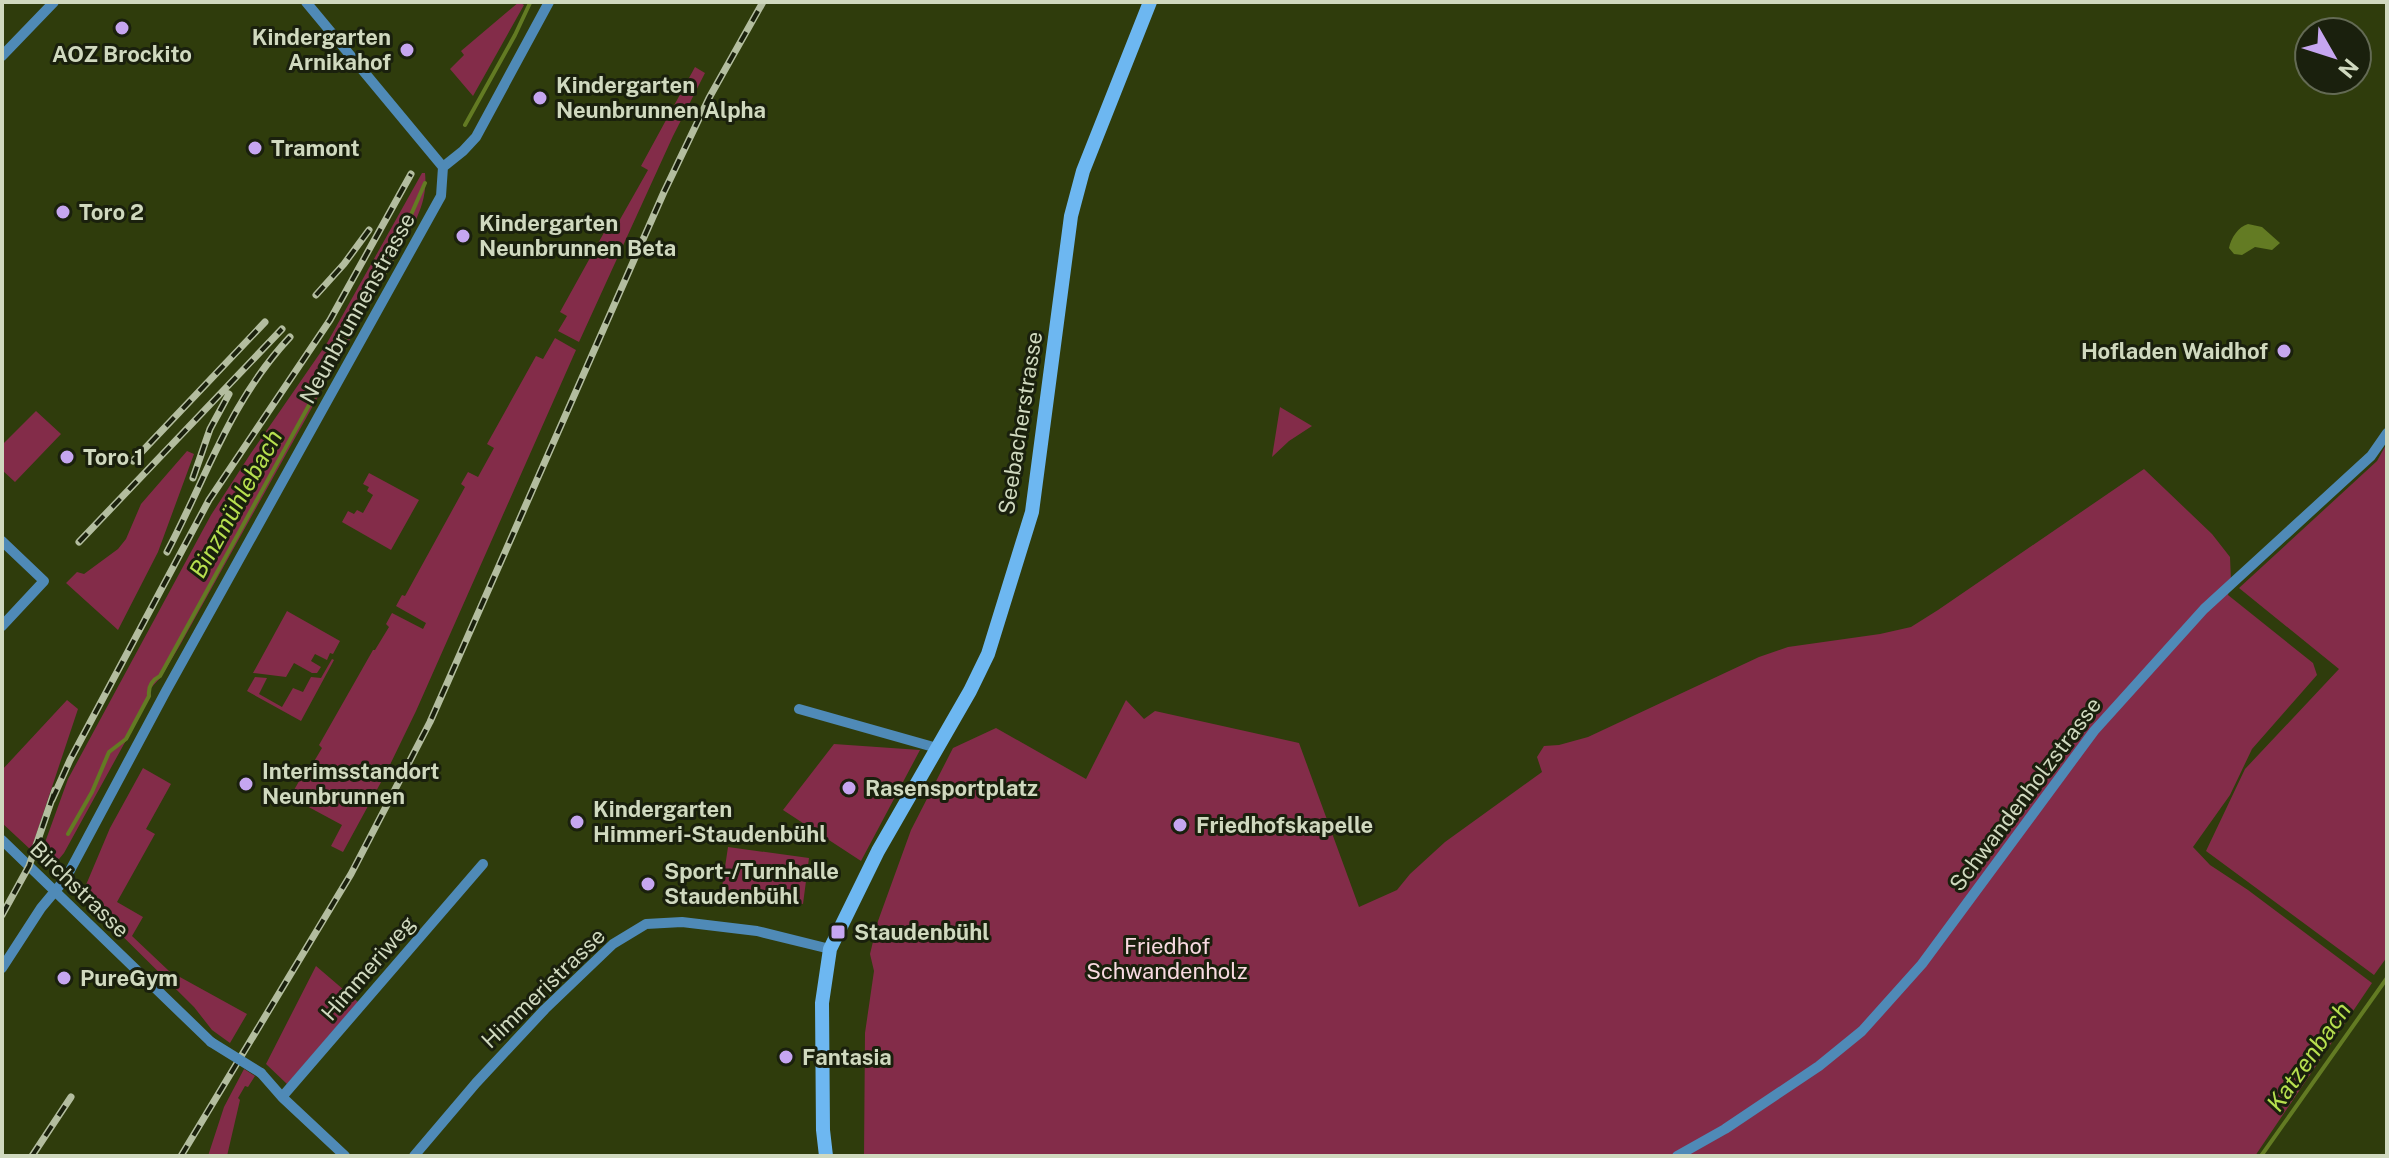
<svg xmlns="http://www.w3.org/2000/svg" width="2389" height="1158" font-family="'Public Sans',sans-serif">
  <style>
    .green { fill: #832c49 }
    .water { fill: #637b23 }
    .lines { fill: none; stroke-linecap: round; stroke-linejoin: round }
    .stream { stroke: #637b23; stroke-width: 4 }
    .street { stroke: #4f8ab7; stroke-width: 10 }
    .secondary { stroke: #6db7f1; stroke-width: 14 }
    .rail-casing { stroke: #b3bd9f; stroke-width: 7 }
    .rail { stroke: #1a200d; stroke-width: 4; stroke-dasharray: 12; stroke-linecap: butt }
    .street-bridge { stroke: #4f8ab7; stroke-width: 10 }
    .poi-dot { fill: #c6a6f0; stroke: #1a200d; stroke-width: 3 }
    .labels { text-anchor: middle; stroke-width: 6; stroke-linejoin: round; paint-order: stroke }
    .poi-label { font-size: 22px; font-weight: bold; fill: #d0d9bf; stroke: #1a200d; text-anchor: start }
    .street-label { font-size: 22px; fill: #d0d9bf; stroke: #1a200d }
    .park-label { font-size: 22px; fill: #f9dae1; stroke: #1a200d }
    .water-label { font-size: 24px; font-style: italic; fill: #b7e04f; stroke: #1a200d }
  </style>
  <rect width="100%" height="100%" fill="#2f3c0c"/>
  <path class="green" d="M 519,2 L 524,5 L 473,96 L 450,69 L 464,55 L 461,51 Z
    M 695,67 L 705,73 L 673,136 L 579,342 L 558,331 L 567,316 L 560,312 L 611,220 L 618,223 L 648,170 L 641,166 Z
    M 422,173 L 425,173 C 427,192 422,207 414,224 L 180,645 L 161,677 L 150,689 L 151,695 L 64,853 L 54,865 L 47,864 L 39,859 L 68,779 L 88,742 L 211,515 L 251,453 L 327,343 Z
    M 555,338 L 576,350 L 416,711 L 386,773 L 343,852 L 331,846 L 342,825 L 290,797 L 306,769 L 309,770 L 322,748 L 319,745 L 373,650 L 375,650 L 389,627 L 386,624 L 392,613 L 423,629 L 426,623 L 396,606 L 402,595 L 405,596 L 465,487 L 461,484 L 468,472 L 478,477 L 494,448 L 487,444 L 536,356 L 543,359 Z
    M 1280,407 L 1312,426 L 1289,441 L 1272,457 Z
    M 36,411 L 61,434 L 15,482 L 2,470 L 2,445 Z
    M 2387,443 L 2387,957 L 2374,975 L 2206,851 L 2245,769 L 2339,669 L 2239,588 L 2377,461 Z
    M 187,451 L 194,454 L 158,552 L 118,630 L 66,583 L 77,572 L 84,574 L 118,549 L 126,539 L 141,504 Z
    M 2144,469 L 2212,534 L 2230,557 L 2231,581 L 2228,595 L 2313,663 L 2317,675 L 2252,749 L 2230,795 L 2193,847 L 2210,865 L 2248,890 L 2372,983 L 2255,1156 L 864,1156 L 865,1033 L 874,971 L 870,954 L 878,921 L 911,830 L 953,748 L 996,728 L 1086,779 L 1126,700 L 1144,719 L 1155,711 L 1299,743 L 1359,907 L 1397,890 L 1410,874 L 1445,842 L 1542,772 L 1537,757 L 1544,746 L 1559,745 L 1588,737 L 1759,657 L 1788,647 L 1880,634 L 1911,627 L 1938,610 Z
    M 369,473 L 419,500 L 391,550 L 342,522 L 348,511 L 354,514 L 357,510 L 363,513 L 373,495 L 367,491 L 369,487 L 363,484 Z
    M 287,611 L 340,641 L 333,654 L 330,653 L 327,660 L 315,654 L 311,661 L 321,667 L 317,673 L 312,673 L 294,663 L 286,677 L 253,673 Z
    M 332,659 L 334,660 L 301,721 L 247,691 L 255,677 L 267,678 L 259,694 L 282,707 L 293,688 L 303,692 L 311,677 L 321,678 Z
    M 67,700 L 78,709 L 31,850 L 2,823 L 2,770 Z
    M 834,744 L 920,750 L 861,861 L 783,810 Z
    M 143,768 L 171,784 L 146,829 L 155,834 L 117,902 L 143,917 L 132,936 L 169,971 L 247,1014 L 230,1043 L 212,1030 L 194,1007 L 84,898 L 83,892 L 110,828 Z
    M 728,847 L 809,858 L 803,904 L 721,894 Z
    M 316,966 L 358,1002 L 287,1084 L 266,1064 Z
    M 244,1069 L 255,1076 L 248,1087 L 245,1086 L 238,1098 L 240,1100 L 227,1156 L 208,1156 L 224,1107 Z"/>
  <path class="water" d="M 2248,224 L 2262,227 L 2280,243 L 2272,250 L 2255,247 L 2242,255 L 2234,254 L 2229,248 C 2231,238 2238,227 2248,224 Z"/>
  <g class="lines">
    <path class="stream" d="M 465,125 L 515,35 L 530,3
      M 68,834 L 92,792 L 109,752 L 126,739 L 149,696 C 148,687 152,680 160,676 L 363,307 L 380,282 L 409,226 L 410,217 L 425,183
      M 2261,1156 L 2387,978"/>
    <path class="street" d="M 306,2 L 443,167
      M 2,56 L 54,2
      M 443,167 L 463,151 L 476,137 L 549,2
      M 2,541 L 44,581 L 2,626
      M 799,709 L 937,748
      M 2,840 L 211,1042
      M 2,968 L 41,908 L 66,878 L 166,691 L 441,196 L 443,167
      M 261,1073 L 282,1097 L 345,1156
      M 282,1097 L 483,864
      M 414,1156 L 476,1083 L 545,1009 L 613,944 L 646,924 L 682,922 L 757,931 L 830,949
      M 1677,1156 L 1725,1129 L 1819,1066 L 1862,1031 L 1922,964 L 2094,731 L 2204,609 L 2371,456 L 2387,433"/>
    <path class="secondary" d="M 826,1156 L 823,1130 L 822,1003 L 830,949 L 878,851 L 970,691 L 988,654 L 1032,512 L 1071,216 L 1083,171 L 1150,2"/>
    <g class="rail-casing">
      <path id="rail" d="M 316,295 L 344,264 L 369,230
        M 133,461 L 265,322
        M 193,478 L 210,429 L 229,394
        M 79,542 L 282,329
        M 167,552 C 207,476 230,401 290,337
        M 52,800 L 70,760 L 209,500 L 330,320 L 411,174
        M 2,915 L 29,866 L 55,790
        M 32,1156 L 71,1097
        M 181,1156 L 351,874 L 430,722 L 664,192 L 709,98 L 763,2"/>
    </g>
    <use href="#rail" class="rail"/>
    <path class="street-bridge" d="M 211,1042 L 261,1073"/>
  </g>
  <g class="poi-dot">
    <circle cx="122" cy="28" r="8"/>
    <circle cx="407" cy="50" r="8"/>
    <circle cx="540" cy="98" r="8"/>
    <circle cx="255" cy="148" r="8"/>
    <circle cx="63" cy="212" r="8"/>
    <circle cx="463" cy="236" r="8"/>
    <circle cx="2284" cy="351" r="8"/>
    <circle cx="67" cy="457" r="8"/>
    <circle cx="246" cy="784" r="8"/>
    <circle cx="849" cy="788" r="8"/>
    <circle cx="577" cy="822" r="8"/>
    <circle cx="1180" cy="825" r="8"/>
    <circle cx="648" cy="884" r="8"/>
    <rect x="830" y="924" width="16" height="16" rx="4"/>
    <circle cx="64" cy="978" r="8"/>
    <circle cx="786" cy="1057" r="8"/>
  </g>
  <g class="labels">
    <g class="poi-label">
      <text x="391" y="45" text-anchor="end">Kindergarten<tspan x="391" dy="25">Arnikahof</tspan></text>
      <text x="122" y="62" text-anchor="middle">AOZ Brockito</text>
      <text x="556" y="93">Kindergarten<tspan x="556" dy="25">Neunbrunnen Alpha</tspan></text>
      <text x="271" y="156">Tramont</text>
      <text x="79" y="220">Toro 2</text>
      <text x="479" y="231">Kindergarten<tspan x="479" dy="25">Neunbrunnen Beta</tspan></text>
      <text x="2268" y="359" text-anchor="end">Hofladen Waidhof</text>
      <text x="83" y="465">Toro 1</text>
      <text x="262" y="779">Interimsstandort<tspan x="262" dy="25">Neunbrunnen</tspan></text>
      <text x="865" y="796">Rasensportplatz</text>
      <text x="593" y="817">Kindergarten<tspan x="593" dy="25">Himmeri-Staudenbühl</tspan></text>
      <text x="1196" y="833">Friedhofskapelle</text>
      <text x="664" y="879">Sport-/Turnhalle<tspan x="664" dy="25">Staudenbühl</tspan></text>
      <text x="854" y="940">Staudenbühl</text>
      <text x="80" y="986">PureGym</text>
      <text x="802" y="1065">Fantasia</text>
    </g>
    <g class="street-label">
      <text transform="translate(357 308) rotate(-61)" y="8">Neunbrunnenstrasse</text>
      <text transform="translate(1020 423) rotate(-81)" y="8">Seebacherstrasse</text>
      <text transform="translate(2025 794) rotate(-53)" y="8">Schwandenholzstrasse</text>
      <text transform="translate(80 889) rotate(44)" y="8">Birchstrasse</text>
      <text transform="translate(368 968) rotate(-49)" y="8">Himmeriweg</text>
      <text transform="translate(543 988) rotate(-44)" y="8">Himmeristrasse</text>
    </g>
    <g class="park-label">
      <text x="1167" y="954">Friedhof<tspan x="1167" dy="25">Schwandenholz</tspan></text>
    </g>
    <g class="water-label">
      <text transform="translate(236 504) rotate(-61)" y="8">Binzmühlebach</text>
      <text transform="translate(2309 1057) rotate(-55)" y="8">Katzenbach</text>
    </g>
  </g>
  <rect width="2389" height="1158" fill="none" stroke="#d0d9bf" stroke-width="8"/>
  <g transform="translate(2333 56) rotate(129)"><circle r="38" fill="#1a200d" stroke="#636a54" stroke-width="2"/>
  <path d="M0-6L14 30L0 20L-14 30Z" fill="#c6a6f0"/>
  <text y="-12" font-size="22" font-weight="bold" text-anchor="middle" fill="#d0d9bf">N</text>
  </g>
</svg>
